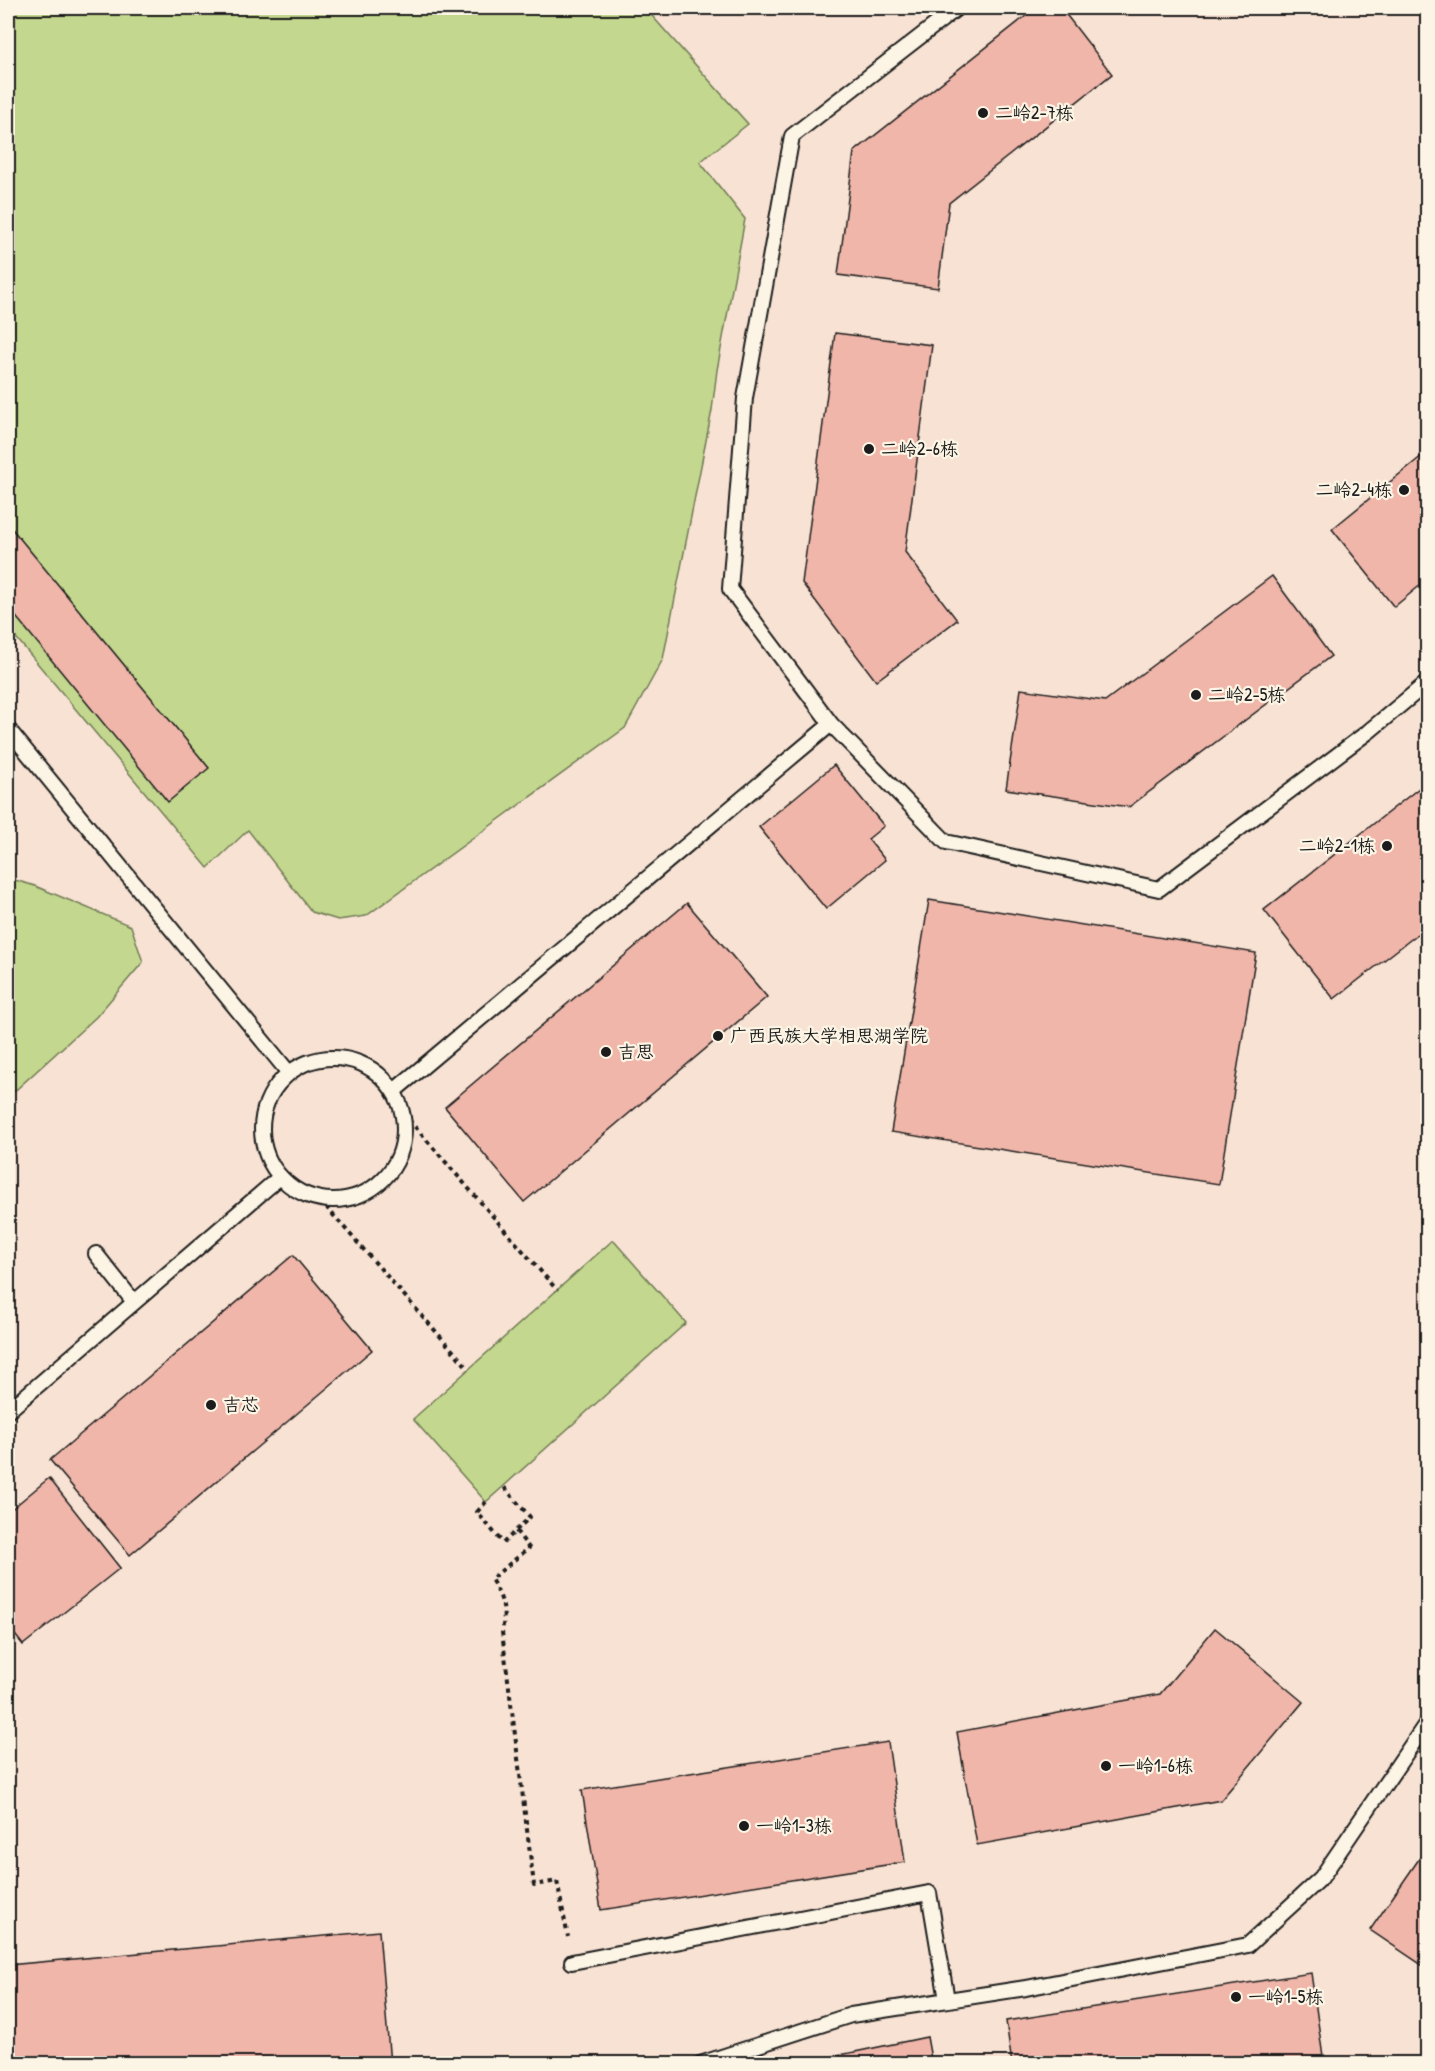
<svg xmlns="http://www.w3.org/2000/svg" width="1435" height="2071" font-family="'Patrick Hand','LXGW WenKai TC',sans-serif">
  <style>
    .built { fill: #f8e2d3 }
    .green { fill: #c3d88e; stroke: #707a55; stroke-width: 1.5 }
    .building { fill: #f0b6aa; stroke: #1c1c1c; stroke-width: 1.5 }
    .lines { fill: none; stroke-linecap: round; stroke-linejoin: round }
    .service-casing { stroke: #1c1c1c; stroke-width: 18 }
    .path { stroke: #1c1c1c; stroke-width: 4; stroke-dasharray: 4.5 4.5; stroke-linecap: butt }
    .service { stroke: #fcf5e5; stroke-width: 14 }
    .poi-dot { fill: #1c1c1c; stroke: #fcf5e5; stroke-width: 2 }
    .labels { text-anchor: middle; stroke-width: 4.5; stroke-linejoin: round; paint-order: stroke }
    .poi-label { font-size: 18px; fill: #1c1c1c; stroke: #fcf5e5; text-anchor: start }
  </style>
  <rect width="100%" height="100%" fill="#fcf5e5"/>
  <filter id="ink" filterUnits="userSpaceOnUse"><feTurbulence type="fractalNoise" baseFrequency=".0167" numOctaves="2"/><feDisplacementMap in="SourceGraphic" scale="12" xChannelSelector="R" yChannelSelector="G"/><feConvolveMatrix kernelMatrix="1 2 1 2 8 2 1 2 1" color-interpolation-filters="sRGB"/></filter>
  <g filter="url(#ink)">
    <path class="built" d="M 8,8 L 1427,8 L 1427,2063 L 8,2063 Z"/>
    <path class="green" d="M 8,8 L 645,8 L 748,124 L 700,162 L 745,219 L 717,370 L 712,410 L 663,659 L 625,728 L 366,916 L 338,920 L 312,912 L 248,830 L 208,868 L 8,628 Z
      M 8,878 L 35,886 L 131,926 L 143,962 L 96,1017 L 8,1097 Z
      M 613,1240 L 686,1323 L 486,1502 L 413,1419 Z"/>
    <path class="building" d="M 1036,8 L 1061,8 L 1112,74 L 949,203 L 938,288 L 838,275 L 854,152 Z
      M 835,333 L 932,345 L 905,552 L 957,620 L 876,681 L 802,583 Z
      M 1428,451 L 1428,579 L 1394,607 L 1332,529 Z
      M 8,524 L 209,768 L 168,802 L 8,607 Z
      M 1272,576 L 1331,656 L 1129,807 L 1006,789 L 1021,689 L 1105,701 Z
      M 834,765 L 884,826 L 868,839 L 885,860 L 826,909 L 759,827 Z
      M 1428,781 L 1428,926 L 1334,999 L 1264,910 Z
      M 929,900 L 1256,953 L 1219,1184 L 891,1132 Z
      M 687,903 L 767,997 L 524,1202 L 445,1107 Z
      M 293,1255 L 372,1350 L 130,1555 L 50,1460 Z
      M 49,1478 L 120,1568 L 23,1645 L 8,1626 L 8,1512 Z
      M 1215,1628 L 1303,1702 L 1221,1800 L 977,1845 L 957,1732 L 1160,1694 Z
      M 888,1742 L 905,1862 L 601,1910 L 582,1790 Z
      M 1428,1846 L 1428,1969 L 1370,1930 Z
      M 379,1931 L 390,2064 L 8,2064 L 8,1965 Z
      M 1311,1973 L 1324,2064 L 1012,2064 L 1006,2021 Z
      M 927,2037 L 932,2064 L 797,2064 Z"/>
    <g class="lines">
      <g class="service-casing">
        <path id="service" d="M 831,724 L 946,842 L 1159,889 L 1368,732 L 1428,682
          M 8,729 L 289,1073
          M262 1129a71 71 0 1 1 142 0a71 71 0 1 1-142 0Z
          M 394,1091 L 831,724 L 730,589 L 745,398 L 792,136 L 957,8
          M 96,1254 L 134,1302
          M 8,1411 L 280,1177
          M 572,1962 L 929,1893 L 947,2000
          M 700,2064 L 851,2015 L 1026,1988 L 1248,1945 L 1321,1878 L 1428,1721"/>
      </g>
      <path class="path" d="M 403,1113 L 557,1290
        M 320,1200 L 469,1369
        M 486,1502 L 477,1512 L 503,1543 L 530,1517 L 503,1486
        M 516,1531 L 529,1548 L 491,1579 C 503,1600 506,1608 502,1632 L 534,1885 L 557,1881 L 568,1937"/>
      <use href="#service" class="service"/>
    </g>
  </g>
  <g class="poi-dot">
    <circle cx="983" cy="113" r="6"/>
    <circle cx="869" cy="449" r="6"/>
    <circle cx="1404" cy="490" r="6"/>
    <circle cx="1196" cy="695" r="6"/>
    <circle cx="1387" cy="846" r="6"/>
    <circle cx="718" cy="1036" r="6"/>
    <circle cx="606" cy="1052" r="6"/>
    <circle cx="211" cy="1405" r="6"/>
    <circle cx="1106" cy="1766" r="6"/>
    <circle cx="744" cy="1826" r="6"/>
    <circle cx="1236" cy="1997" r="6"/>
  </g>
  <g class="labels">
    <g class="poi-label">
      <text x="995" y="119">二岭2-7栋</text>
      <text x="881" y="455">二岭2-6栋</text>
      <text x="1392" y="496" text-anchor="end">二岭2-4栋</text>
      <text x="1208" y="701">二岭2-5栋</text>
      <text x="1375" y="852" text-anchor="end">二岭2-1栋</text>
      <text x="730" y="1042">广西民族大学相思湖学院</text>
      <text x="618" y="1058">吉思</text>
      <text x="223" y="1411">吉芯</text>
      <text x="1118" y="1772">一岭1-6栋</text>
      <text x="756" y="1832">一岭1-3栋</text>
      <text x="1248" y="2003">一岭1-5栋</text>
    </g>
  </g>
  <rect width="1435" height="2071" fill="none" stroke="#fcf5e5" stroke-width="30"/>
  <rect x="15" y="15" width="1405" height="2041" fill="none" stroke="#1c1c1c" stroke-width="2" filter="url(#ink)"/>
</svg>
